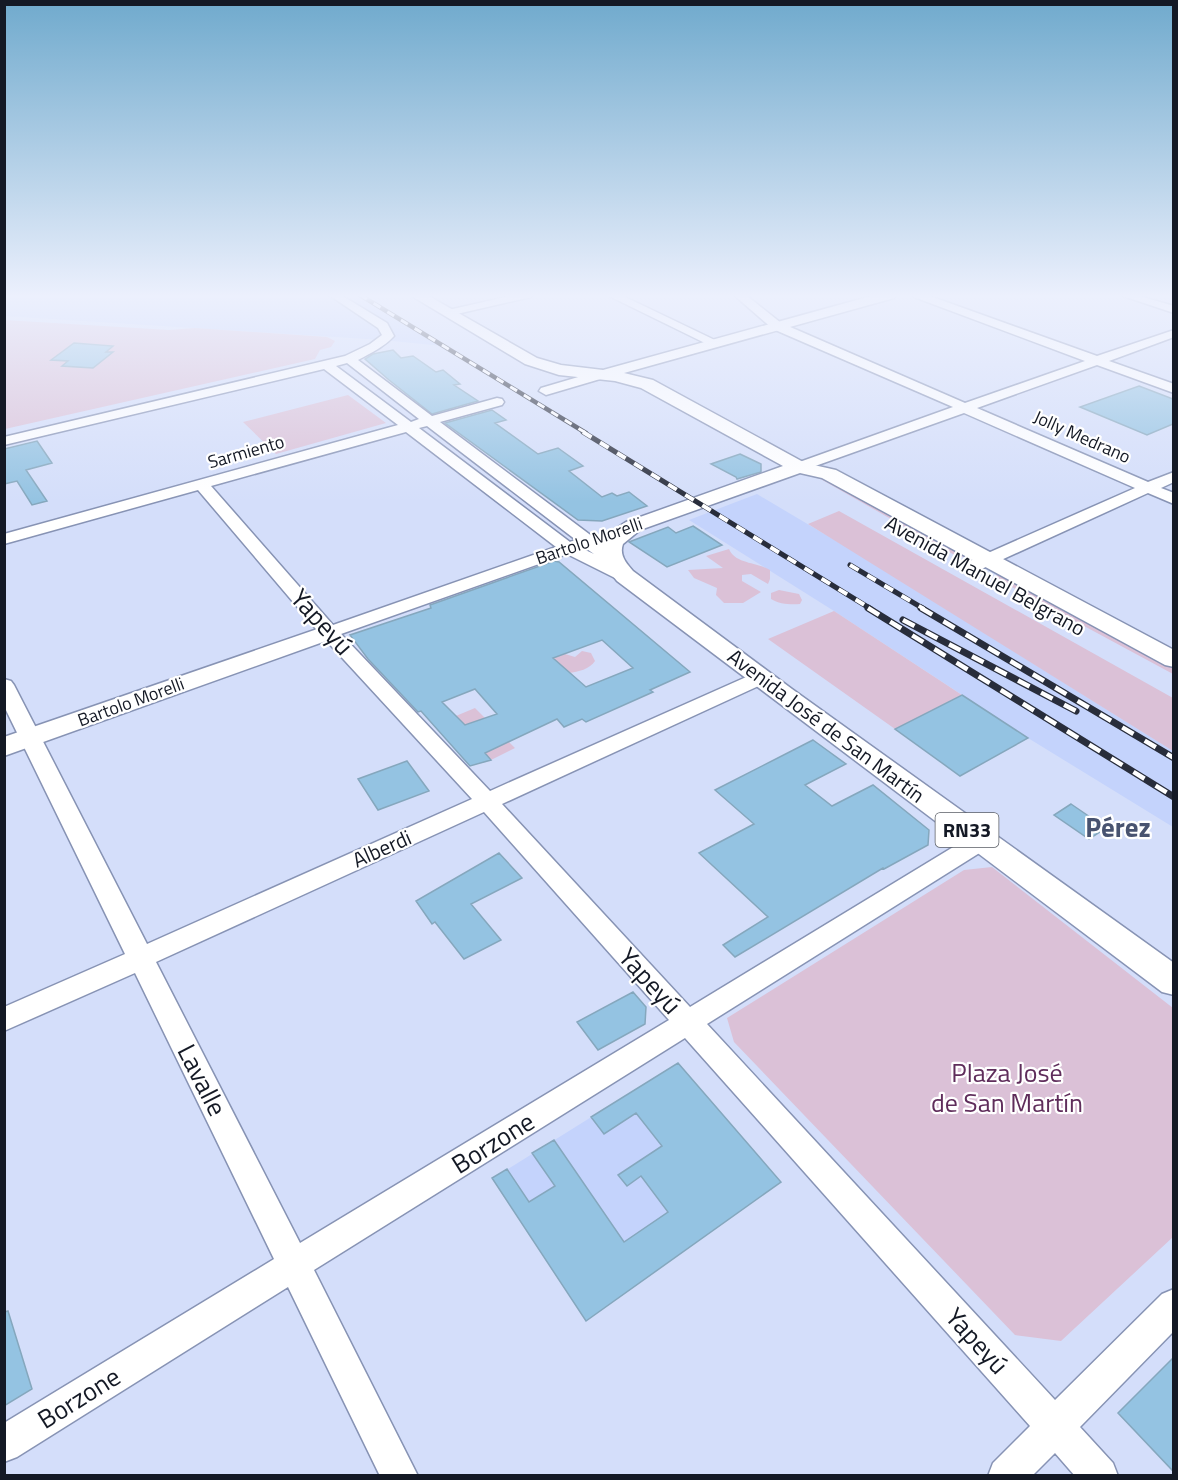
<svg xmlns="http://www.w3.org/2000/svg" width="1178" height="1480" font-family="'Titillium Web',sans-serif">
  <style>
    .built { fill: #c4d3fc }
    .green { fill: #dbc1d7 }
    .building { fill: #94c3e2; stroke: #85a7bd; stroke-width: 1.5; fill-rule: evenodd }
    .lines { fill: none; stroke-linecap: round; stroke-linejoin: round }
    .minor-casing { stroke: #8793b4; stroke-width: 3 }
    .major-casing { stroke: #8793b4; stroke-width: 3 }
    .minor { fill: #fff; fill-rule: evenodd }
    .major { fill: #fff; fill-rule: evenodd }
    .rail-far2-casing { stroke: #282d3b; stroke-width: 4.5 }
    .rail-far1-casing { stroke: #282d3b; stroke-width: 5 }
    .rail-casing { stroke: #282d3b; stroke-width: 7 }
    .rail-far2 { stroke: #fff; stroke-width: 3; stroke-dasharray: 8; stroke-linecap: butt }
    .rail-far1 { stroke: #fff; stroke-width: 4; stroke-dasharray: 10; stroke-linecap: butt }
    .rail { stroke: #fff; stroke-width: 4.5; stroke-dasharray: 13; stroke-linecap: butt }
    .labels { text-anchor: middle; stroke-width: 4.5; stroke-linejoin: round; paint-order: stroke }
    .far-street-label { font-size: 18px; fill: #141925; stroke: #fff }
    .shield { fill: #fff; stroke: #5a5e66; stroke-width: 1.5 }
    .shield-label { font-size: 20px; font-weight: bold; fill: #141925 }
    .street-label { font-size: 21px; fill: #141925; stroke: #fff }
    .near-street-label { font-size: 26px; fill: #141925; stroke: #fff }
    .near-park-label { font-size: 26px; fill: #5f2d5b; stroke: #fff }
    .district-label { font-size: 27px; font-weight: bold; fill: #485370; stroke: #fff }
  </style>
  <rect width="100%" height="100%" fill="#d4defa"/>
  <path class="built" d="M 4,295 L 360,295 L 443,346 L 382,340 L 5,316 Z
    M 757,494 L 858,554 L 1173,751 L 1173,827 L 1028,738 L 834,611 L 689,520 Z
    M 678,1063 L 781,1182 L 586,1321 L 492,1179 Z"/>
  <path class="green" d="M 4,320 L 169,330 L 195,328 L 327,337 L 335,341 L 331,347 L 320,350 L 315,359 L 5,429 Z
    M 348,395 L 386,423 L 276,454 L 243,422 Z
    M 817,477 L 821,477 L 967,557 L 958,557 Z
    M 839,511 L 1173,698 L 1173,751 L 808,524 Z
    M 729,549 C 735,564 757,562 770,570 L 770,579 L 768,584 L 751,574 L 742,575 L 742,581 L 761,592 L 743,603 L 724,603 L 716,595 L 717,588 L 694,578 L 688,570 L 723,568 L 706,556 Z
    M 998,574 L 1173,667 L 1173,674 L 997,579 L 995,577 Z
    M 779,590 L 799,594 L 802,600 L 800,604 C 791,605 779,604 771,599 L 771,593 Z
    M 834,611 L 962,695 L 895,729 L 768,639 Z
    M 582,651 L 591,653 L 595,661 C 590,669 578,672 569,673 L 553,658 L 565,654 L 575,657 Z
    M 475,708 L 515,748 L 491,760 L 451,718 Z
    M 992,867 L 1173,1008 L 1173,1237 L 1061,1341 L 1015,1335 L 734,1042 L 727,1018 L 964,870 Z"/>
  <path class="building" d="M 74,343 L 113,346 L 106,352 L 113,352 L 93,368 L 62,366 L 68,361 L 51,360 Z
    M 393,350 L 401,358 L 413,356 L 436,372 L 443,370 L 460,384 L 454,385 L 478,401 L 432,414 L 389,380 L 365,359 L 373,354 Z
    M 1139,386 L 1173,399 L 1173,424 L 1147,435 L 1080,407 Z
    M 492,410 L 506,420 L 495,423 L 538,454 L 558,448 L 583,466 L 569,471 L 602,497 L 612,493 L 617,496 L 629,492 L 647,506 L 602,521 L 578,520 L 445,423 Z
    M 37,441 L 52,463 L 26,470 L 47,501 L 32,505 L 17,481 L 4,484 L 4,449 Z
    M 740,454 L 761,464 L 761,472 L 737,479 L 736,477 L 711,464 Z
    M 693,526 L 722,545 L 667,567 L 629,542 L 668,527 L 676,533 Z
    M 554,561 L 559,562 L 690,672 L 650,690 L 653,692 L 586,722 L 582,719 L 564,727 L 557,719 L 485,753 L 491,760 L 470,766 L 421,711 L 418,712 L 368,659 L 350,635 L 431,608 L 430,605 ZM 602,640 L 633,668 L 586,687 L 553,658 ZM 475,689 L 497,714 L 465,725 L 442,702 Z
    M 962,695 L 1028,738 L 960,776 L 895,729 Z
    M 813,740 L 846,764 L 805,785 L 832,806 L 873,785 L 929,830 L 928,845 L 884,869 L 883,868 L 735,957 L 723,945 L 768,917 L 699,853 L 754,824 L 715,790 Z
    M 407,761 L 429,791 L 378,810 L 358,779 Z
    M 1071,804 L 1106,828 L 1089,839 L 1054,815 Z
    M 499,853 L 522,878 L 471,904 L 501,940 L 464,959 L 435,922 L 432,924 L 416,901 Z
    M 633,992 L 646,1007 L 645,1024 L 598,1050 L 577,1022 Z
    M 678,1063 L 781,1182 L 586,1321 L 492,1178 L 507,1169 L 529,1202 L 555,1186 L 532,1153 L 554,1140 L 624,1242 L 668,1212 L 641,1176 L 627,1186 L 618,1175 L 662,1146 L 636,1113 L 604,1134 L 591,1117 Z
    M 8,1311 L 32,1389 L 4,1406 L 4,1312 Z
    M 1173,1358 L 1173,1471 L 1118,1413 Z"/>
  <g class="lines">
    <g class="minor-casing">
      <path id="minor" d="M 329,295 L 341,295 L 387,323 L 394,336 C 384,347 371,353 358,360 L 432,416 L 497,398 L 502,399 L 504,402 L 502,405 L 440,422 L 617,555 L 619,559 L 613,564 L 631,572 L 634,576 L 631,580 L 619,580 L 567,554 L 341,634 L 490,791 L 753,674 L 767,674 L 770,678 L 767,682 L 502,804 L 690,1007 L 973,835 L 981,833 L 989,835 L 993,841 L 989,847 L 707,1024 L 1055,1400 L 1162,1294 L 1174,1289 L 1174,1331 L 1080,1427 L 1113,1463 L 1118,1476 L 1075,1476 L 1055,1453 L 1032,1476 L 988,1476 L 993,1463 L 1030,1426 L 685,1038 L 314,1270 L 418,1476 L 380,1476 L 288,1287 L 17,1457 L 4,1462 L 4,1423 L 274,1259 L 135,973 L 4,1031 L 4,1007 L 125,954 L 4,706 L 4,679 L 11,681 L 14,685 L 147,944 L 472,799 L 322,636 L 198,490 L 4,544 L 4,534 L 398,425 L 324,369 L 4,445 L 4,437 L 345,356 L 370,344 L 382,335 L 378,328 ZM 347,363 L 419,419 L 411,422 L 336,366 ZM 427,426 L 576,540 L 570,542 L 419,428 ZM 406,432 L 556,547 L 333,625 L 211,486 ZM 584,547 L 594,554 L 583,549 ZM 484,812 L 669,1020 L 300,1243 L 156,962 Z
        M 514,295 L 533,295 L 531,297 L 448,316 L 442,313 L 444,311 Z
        M 607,295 L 621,295 L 721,343 L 719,346 L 711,346 Z
        M 734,295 L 746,295 L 781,323 L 965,403 L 1085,361 L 914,297 L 913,295 L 927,295 L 1097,356 L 1174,330 L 1174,337 L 1109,361 L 1174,384 L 1174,393 L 1097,365 L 977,408 L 1148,482 L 1174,472 L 1174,482 L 1161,488 L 1174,493 L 1174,504 L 1148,493 L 975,572 L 963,572 L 960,568 L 963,564 L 1135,488 L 964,413 L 804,470 L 794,470 L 792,467 L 794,464 L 953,407 L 773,329 Z
        M 1120,295 L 1136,295 L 1174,306 L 1174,313 Z
        M 602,370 L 608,374 L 607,377 L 546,395 L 539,391 L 541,388 Z"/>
    </g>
    <g class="major-casing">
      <path id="major" d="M 410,295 L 427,295 L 537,358 L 561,365 L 603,370 L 875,295 L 896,295 L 894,298 L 624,373 L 653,380 L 805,463 L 836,470 L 1174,650 L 1174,667 L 1165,665 L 822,478 L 800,473 L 640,530 L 623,544 C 619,555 626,563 633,571 L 792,689 L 1174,963 L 1174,995 L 1162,992 L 617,581 C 595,554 595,541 626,522 L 783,466 L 641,388 L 615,381 L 559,375 L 525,364 Z
        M 329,625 L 337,627 L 341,632 L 337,637 L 4,756 L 4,737 Z"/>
    </g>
    <use href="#minor" class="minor"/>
    <use href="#major" class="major"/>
    <g class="rail-far2-casing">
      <path id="rail-far2" d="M 360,295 L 586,433"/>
    </g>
    <g class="rail-far1-casing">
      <path id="rail-far1" d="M 583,432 L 871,609
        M 850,565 L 924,609"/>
    </g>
    <g class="rail-casing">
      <path id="rail" d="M 868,608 L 1174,797
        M 921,608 L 1174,758
        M 903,620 L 1076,711"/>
    </g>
    <use href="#rail-far2" class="rail-far2"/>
    <use href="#rail-far1" class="rail-far1"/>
    <use href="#rail" class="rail"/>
  </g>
  <linearGradient id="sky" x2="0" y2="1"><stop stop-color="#70aacd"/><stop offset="0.59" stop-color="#ecf0fd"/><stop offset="1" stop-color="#ecf0fd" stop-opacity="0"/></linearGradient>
  <rect width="1178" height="502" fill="url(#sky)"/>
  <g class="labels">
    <g class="far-street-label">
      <text transform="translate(1082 437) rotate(24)" y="6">Jolly Medrano</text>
      <text transform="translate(246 452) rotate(-16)" y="6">Sarmiento</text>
      <text transform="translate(589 541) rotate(-19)" y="6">Bartolo Morelli</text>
      <text transform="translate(131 702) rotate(-20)" y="6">Bartolo Morelli</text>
    </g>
    <rect class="shield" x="935.5" y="813" width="63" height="34" rx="4.5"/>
    <g class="shield-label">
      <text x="967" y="837">RN33</text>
    </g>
    <g class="street-label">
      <text transform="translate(985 576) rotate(29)" y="7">Avenida Manuel Belgrano</text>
      <text transform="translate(826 726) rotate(37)" y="7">Avenida José de San Martín</text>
      <text transform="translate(382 849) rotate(-24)" y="7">Alberdi</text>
    </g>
    <g class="near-street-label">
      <text transform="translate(322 622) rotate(48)" y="9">Yapeyú</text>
      <text transform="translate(650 981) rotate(48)" y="9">Yapeyú</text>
      <text transform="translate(202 1080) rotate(63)" y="9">Lavalle</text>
      <text transform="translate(493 1143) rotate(-32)" y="9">Borzone</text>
      <text transform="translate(977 1341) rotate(48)" y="9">Yapeyú</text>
      <text transform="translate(79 1398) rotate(-32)" y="9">Borzone</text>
    </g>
    <g class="near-park-label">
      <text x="1007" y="1082">Plaza José<tspan x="1007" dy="30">de San Martín</tspan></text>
    </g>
    <g class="district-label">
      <text x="1118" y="837">Pérez</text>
    </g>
  </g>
  <rect width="1178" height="1480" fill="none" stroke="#141925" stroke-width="12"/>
</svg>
